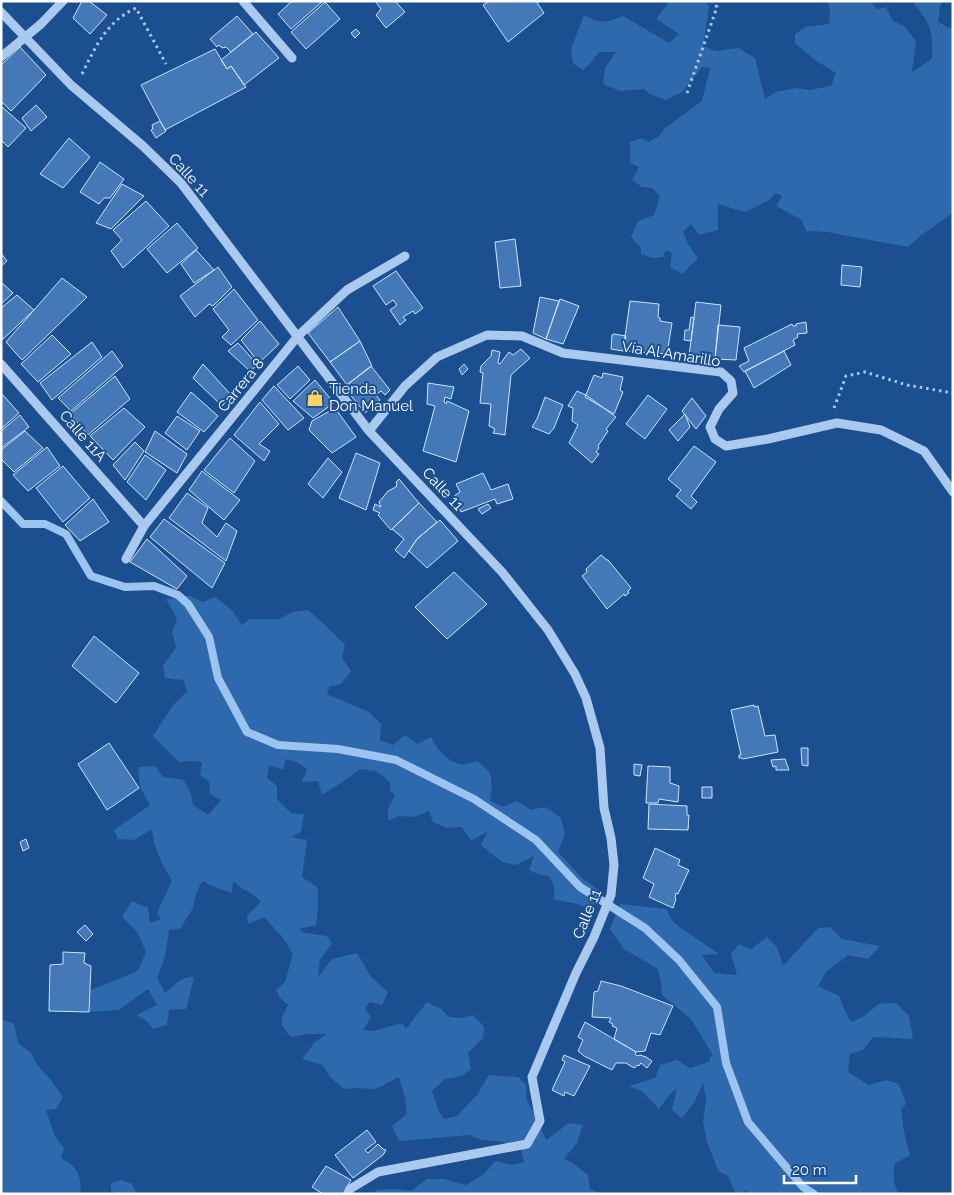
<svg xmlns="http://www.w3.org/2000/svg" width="954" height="1195" font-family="Raleway,sans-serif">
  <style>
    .green { fill: #2e69ad }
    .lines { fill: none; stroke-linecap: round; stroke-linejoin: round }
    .stream { stroke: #9cc4f0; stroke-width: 8 }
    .building { fill: #4478b7; stroke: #cfe3fa }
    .path { stroke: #a9c9ee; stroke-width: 3; stroke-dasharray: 2.5 4; stroke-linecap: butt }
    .minor { stroke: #a9c9ee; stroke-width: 9 }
    .labels { text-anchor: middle; stroke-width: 4; stroke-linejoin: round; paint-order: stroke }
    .street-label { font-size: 15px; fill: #fff; stroke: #1b4f8f }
    .poi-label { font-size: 15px; fill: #fff; stroke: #1b4f8f; text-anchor: start }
  </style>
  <rect width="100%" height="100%" fill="#1b4f8f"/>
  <path class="green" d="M 670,1 L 706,1 L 709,7 L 703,46 L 716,51 L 738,48 L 755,58 L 765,99 L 776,92 L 795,88 L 810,90 L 831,86 L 836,73 L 815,60 L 795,43 L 795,34 L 806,27 L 829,24 L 830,13 L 828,1 L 870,1 L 877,9 L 886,7 L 893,21 L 904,26 L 916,41 L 912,72 L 932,59 C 933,29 931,25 912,1 L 943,1 L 940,6 L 938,22 L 949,28 L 953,26 L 953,213 L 920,236 L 908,247 L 827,232 L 806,231 L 802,220 L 776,206 L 782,196 L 776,193 L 769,200 L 745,212 L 718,204 L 718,230 L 699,235 L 691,224 L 683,232 L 688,244 L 698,258 L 682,274 L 670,267 L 672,253 L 666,250 L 663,257 L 652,258 L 641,254 L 641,247 L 631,237 L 638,221 L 654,215 L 660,196 L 652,188 L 642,187 L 632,180 L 639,167 L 630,163 L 630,142 L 641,138 L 649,142 L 659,136 L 665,128 L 702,101 L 710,68 L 702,67 L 682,92 L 666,100 L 650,94 L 644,89 L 620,91 L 603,84 L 605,68 L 616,52 L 599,52 L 590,64 L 583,70 L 573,63 L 571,49 L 584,15 C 600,24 606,23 623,16 L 669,43 L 679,34 L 656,19 Z
    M 190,596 L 203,602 L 215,597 L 232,610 L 242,625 L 250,619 L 280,619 L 292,612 L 308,610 C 322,621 332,633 345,644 L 342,658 L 351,671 L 341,684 L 329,687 L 327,694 L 369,712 L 381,724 L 380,740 L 393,745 L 405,735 L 417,744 L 431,737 C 436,748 448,762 460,764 C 465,765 472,762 477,761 L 490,772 L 492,787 L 490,801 L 503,807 L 517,801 L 531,810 L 545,807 L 561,818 L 565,835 L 558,852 L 584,880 L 602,892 L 590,911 C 578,901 569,904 554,899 L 554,885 L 548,876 L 538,874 L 529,870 L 534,856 L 516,865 L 502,862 L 481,845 L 487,832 L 471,841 L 462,827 L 447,828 L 433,822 L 429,811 L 414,817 L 399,816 L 388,821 L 388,809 L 395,795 L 390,791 L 390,782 L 376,771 L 360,769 L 347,779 L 322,795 L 318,781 L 302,782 L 307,769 L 296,762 L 286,759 L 283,770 L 269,765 L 267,778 L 277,786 L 277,799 L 291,813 L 304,814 L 301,832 L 291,837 L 307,840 L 302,877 L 318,888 L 318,909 L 316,925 L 299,929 L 305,933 L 327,936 L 332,944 L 320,959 L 318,977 L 332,959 L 357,953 L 371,977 L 388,992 L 382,1005 L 369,1002 L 365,1009 L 371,1017 L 363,1030 L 373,1031 L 402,1023 L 406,1029 L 427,1002 L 441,1009 L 449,1017 L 461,1018 L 473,1015 L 484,1027 L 483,1038 L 468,1053 L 471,1069 L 462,1076 L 445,1079 L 432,1091 L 438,1109 L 444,1119 L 457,1116 L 477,1095 L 489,1075 L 518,1077 L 526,1085 L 527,1101 L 535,1114 L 546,1140 L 569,1123 L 583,1125 L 577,1143 L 564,1159 L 571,1162 L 588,1175 L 590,1189 L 602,1194 L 374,1194 L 376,1190 L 397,1189 L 411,1191 L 427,1179 L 444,1179 L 466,1185 L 484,1174 L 495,1161 L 512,1165 L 524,1162 L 521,1148 L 503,1142 L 481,1140 L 470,1135 L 399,1141 L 392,1126 L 407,1114 L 405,1098 L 399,1077 L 376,1089 L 354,1088 L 344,1089 L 330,1077 L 323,1065 L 302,1059 L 315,1042 L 327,1034 L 307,1034 L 291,1037 C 279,1023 279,1021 288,1005 L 280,998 L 276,990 L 285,982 L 293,954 L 283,938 L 264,917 L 248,924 L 247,915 L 261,902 C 253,893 242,890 233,881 L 232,893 L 212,886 L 202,881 L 196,894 L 193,908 L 180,929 L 169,930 L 165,957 L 157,978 L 165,993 C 174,986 181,976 194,977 L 186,1009 L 169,1010 L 167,1025 L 153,1029 L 148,1022 L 137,1015 L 157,1005 L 148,989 L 119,1010 L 87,1012 L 77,1010 L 91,990 L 138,971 L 146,952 L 138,933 L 122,917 L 132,901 L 148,908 L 150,923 L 161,919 L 157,913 L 172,880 C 162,866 153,845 152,829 L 134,840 L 118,839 L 114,830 L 150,805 L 140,787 L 138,767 L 155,766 L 163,777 L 184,780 L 191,794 L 193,805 L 208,815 L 221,800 L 210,794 L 209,782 L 200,775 L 202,762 L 192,761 L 179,762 L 153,736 L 174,704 L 187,691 L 183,680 L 165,678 L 163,665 L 176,648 L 172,632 L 177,619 L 166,599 Z
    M 620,904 L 666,909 L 674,923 L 719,954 L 702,955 L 714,973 L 737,975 L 731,954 L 739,944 L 751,949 L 767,937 L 777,947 L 783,966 L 818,928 L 830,927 L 842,939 L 880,946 L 868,959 L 848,955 L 826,972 L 818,986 L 839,996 L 845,1011 L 851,1022 L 864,1016 L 878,1004 L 896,1003 L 909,1016 L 913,1039 L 873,1037 L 863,1050 L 850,1054 L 848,1072 L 869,1085 L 886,1080 L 899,1084 L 906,1104 L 901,1109 L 904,1132 L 910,1155 L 894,1164 L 894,1181 L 898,1194 L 749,1194 L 746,1190 L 742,1194 L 736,1194 L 728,1176 L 718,1171 L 707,1142 L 703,1122 L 706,1100 L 703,1083 L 695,1101 L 682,1118 L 672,1110 L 677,1088 L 669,1095 L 659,1109 L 643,1092 L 629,1086 L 655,1078 L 660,1065 L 677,1060 L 690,1068 L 709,1062 L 712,1054 L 691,1019 L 662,995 L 661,982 L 658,969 L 624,949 L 610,929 Z
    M 1,1019 L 14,1024 L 18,1043 L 31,1053 L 38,1066 L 51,1080 L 63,1097 L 56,1109 L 46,1110 L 54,1134 L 64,1149 L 61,1158 C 76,1165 83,1177 80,1194 L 1,1194 Z
    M 121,1180 L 132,1184 L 137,1194 L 117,1194 L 111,1191 L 111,1183 Z"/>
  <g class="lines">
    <path class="stream" d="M 1,501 L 23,524 L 45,524 L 66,534 L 91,576 L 125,587 L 154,586 L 178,595 L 188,604 L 209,637 L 218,678 L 247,732 L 278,745 L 338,749 L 396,760 L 474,799 L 536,840 L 580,887 L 645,928 L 679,960 L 717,1007 L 726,1063 L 748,1122 L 803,1187 L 814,1194"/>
  </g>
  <path class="building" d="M 82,1 L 89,1 L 107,15 L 90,34 L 73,18 Z
    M 292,1 L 323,1 L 291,29 L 278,14 Z
    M 375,1 L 395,1 L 405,12 L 386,28 L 376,15 L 381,9 Z
    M 490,1 L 536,1 L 544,13 L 508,42 L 483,5 Z
    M 325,2 L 340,19 L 306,49 L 291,32 Z
    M 237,16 L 253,34 L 231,52 L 226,47 L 222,48 L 219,45 L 217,47 L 210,39 Z
    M 356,29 L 360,33 L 355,38 L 351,33 Z
    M 256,32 L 279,58 L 244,85 L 231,66 L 227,69 L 221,60 Z
    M 20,47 L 46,75 L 11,111 L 1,101 L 1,65 Z
    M 215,49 L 227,69 L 231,66 L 246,87 L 165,130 L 141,85 Z
    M 36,105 L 47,117 L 31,131 L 22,118 Z
    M 1,106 L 26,128 L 8,147 L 1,140 Z
    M 160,121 L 166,131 L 156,138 L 151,130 L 153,129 L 152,125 Z
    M 69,138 L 90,157 L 63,188 L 40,174 Z
    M 100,162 L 124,179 L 110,198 L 104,198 L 99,204 L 80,192 Z
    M 122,184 L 144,196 L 111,229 L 96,223 Z
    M 146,201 L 169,226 L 123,268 L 111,251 L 122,240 L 113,230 Z
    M 177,223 L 198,248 L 167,273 L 147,249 Z
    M 515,239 L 521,286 L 500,288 L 495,242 Z
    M 196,250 L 214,270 L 194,283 L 181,264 Z
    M 1,253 L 7,261 L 1,266 Z
    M 842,265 L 862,267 L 860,287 L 841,285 Z
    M 218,267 L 232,287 L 213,306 L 209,304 L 195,317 L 180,296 Z
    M 396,271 L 423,308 L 415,314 L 413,311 L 403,317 L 406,320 L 400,325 L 390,310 L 397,305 L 393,300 L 386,305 L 373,286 Z
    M 62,278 L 87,297 L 22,360 L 6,342 Z
    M 1,282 L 13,293 L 1,304 Z
    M 234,289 L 258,320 L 231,345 L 222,337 L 229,330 L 213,309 Z
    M 17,295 L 34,310 L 2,340 L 1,308 Z
    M 540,297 L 559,301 L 546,339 L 533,333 Z
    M 560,299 L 579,306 L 563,344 L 546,339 Z
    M 630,301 L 659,304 L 658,317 L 660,318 L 660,321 L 672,323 L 667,354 L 623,351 Z
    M 696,302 L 721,305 L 715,359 L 689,356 Z
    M 338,307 L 360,341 L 330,362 L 308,333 Z
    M 691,317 L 694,318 L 691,341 L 684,340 L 685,330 L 689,330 Z
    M 260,321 L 279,344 L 259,363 L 241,340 Z
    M 806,322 L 807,333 L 797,334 L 798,337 L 793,340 L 795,345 L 744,372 L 739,366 L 749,361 L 744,348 L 792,324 L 793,326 L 796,326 L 796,324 Z
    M 718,325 L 740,327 L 736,360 L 715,359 Z
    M 614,334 L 626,336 L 623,351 L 611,349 L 612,335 Z
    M 52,335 L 71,354 L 38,382 L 21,364 Z
    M 360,341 L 372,366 L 347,385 L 330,362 Z
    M 92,342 L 102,357 L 52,400 L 40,383 Z
    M 238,343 L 258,365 L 250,371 L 228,351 Z
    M 521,349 L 530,358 L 511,375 L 505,435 L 493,433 L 495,429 L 489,426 L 491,404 L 480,403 L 483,373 L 480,372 L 481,366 L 491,356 L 492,350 L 500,352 L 498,363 L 500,364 L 509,352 L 513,355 Z
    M 112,351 L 123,366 L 71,411 L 58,398 Z
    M 784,351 L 791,365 L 754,388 L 745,371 Z
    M 203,364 L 232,396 L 222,406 L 193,378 Z
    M 464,364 L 468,369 L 462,375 L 459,369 Z
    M 298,366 L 310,380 L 290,399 L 277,385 Z
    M 371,366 L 390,390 L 385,395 L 381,391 L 376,395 L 380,400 L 365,413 L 344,387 Z
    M 603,373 L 623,377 L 620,390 L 623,392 L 614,414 L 585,397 L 594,375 L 602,378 Z
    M 115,376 L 130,399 L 88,435 L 70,414 Z
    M 315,380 L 334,403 L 313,418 L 293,401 Z
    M 428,383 L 454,387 L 451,399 L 445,397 L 444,402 L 446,404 L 447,401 L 469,411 L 456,462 L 423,451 L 435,406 L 427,404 Z
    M 274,386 L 304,418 L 288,430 L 262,400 Z
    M 577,391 L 586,395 L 616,417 L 606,429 L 608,431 L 598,446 L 599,448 L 596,452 L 599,454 L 592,463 L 569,443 L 578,425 L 572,421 L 573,408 L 568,406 Z
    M 191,392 L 218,416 L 204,432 L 177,412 Z
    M 2,394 L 19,413 L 1,429 L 1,395 Z
    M 648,395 L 667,409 L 645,439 L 626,424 Z
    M 545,397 L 563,405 L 554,428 L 549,434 L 532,427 L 537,419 Z
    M 692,398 L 706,416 L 696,429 L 682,411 Z
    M 260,402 L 279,424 L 259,444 L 270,451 L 264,461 L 234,435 Z
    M 124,408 L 145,427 L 113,460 L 90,436 Z
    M 335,408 L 356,437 L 332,453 L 309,430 L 312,421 Z
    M 685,414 L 690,427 L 678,441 L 669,430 Z
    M 20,415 L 29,427 L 1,448 L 1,431 Z
    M 177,416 L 200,431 L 187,450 L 165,433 Z
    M 25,431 L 43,448 L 14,472 L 1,459 L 1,450 Z
    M 155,431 L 187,454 L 177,473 L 145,452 Z
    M 230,438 L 255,461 L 234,493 L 204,470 Z
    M 135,442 L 144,451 L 125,480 L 113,465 Z
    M 694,446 L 716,462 L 691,496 L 697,502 L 691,509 L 676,496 L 681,490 L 668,479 Z
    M 47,447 L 60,466 L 28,491 L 13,475 Z
    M 356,453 L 380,463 L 366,510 L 339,498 Z
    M 145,455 L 166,470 L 146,500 L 127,482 Z
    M 328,458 L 342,472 L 323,498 L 308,484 Z
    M 63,466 L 90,498 L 63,522 L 36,488 Z
    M 202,471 L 240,500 L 224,520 L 189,490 Z
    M 483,473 L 491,490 L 508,484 L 513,499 L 497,504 L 495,499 L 461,512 L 454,496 L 460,492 L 456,484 Z
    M 399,479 L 419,503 L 391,530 L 378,515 L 380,513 L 373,510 L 375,504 L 381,507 L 379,502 L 388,491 L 396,487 L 397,484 L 396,482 Z
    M 187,493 L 208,508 L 202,523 L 217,537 L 226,523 L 237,531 L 226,561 L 169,518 Z
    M 93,499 L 109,522 L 80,541 L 65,525 Z
    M 419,503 L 437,522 L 417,539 L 404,558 L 395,550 L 404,539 L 392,529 Z
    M 488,504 L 491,508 L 482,514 L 478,509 Z
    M 164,519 L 225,563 L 212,588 L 150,537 Z
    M 440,520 L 458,541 L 427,568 L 409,551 L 417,539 Z
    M 147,539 L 187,576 L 177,589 L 130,562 Z
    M 601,555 L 607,560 L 608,560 L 631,588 L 628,591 L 629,593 L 625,596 L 624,594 L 607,609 L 582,576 L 587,572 L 586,569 Z
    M 454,572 L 487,604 L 447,639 L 415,607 Z
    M 94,636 L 139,673 L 116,703 L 72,666 Z
    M 754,705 L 754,707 L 758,706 L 765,736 L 775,735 L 778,752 L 743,759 L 742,758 L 739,758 L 739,755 L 741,755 L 731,710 Z
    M 109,743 L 139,788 L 107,810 L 78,764 Z
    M 801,748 L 808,748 L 808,766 L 802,765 Z
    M 785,759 L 789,770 L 776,770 L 776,766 L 773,767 L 771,760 Z
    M 634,764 L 642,765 L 640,776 L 634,775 Z
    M 648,766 L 670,767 L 670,783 L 679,786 L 678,802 L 659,799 L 658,803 L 646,803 Z
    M 702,787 L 712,787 L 712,798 L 702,798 Z
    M 649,804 L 687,806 L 687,815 L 689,815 L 688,830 L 648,829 Z
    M 26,839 L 29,848 L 23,851 L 20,842 Z
    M 655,848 L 680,860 L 678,865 L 689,870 L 678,894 L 676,893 L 675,898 L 676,899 L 673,908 L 649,897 L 654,884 L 643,878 Z
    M 85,925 L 93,934 L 86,941 L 77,932 Z
    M 63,952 L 85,953 L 84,963 L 91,966 L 89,1012 L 49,1011 L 50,965 L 63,964 Z
    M 601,981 L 621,986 L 673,1006 L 660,1035 L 651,1033 L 645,1051 L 636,1052 L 614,1039 L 617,1028 L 612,1026 L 613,1024 L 609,1022 L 611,1018 L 592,1017 L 594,992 L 598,991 Z
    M 585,1022 L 636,1052 L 635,1054 L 637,1056 L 640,1055 L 646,1057 L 652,1061 L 647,1068 L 641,1063 L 639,1066 L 638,1065 L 634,1068 L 626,1063 L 616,1063 L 612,1070 L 584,1056 L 578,1051 L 583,1040 L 578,1037 Z
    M 564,1055 L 590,1066 L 574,1096 L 565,1092 L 564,1096 L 552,1090 L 565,1062 L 562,1060 Z
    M 367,1130 L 376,1142 L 365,1150 L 368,1153 L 378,1144 L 383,1149 L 386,1150 L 383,1155 L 353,1178 L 335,1155 Z
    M 326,1166 L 351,1180 L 343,1194 L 323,1194 L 312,1187 Z"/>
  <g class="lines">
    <path class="path" d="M 82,74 C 96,46 106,22 136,8 L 166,64
      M 687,93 L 717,7 L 712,1
      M 834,408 L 846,376 L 865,372 L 907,385 L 953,393"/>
    <path class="minor" d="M 243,1 L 292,58
      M 1,12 L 71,85 L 143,146 L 181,183 L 369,431 L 502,572 L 548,630 L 575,674 L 586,698 L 600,748 L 604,808 L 611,838 L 614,865 L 611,895 L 594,937 L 576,973 L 532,1077 L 540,1121 L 527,1144 L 378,1172 L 350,1189 L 348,1194
      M 1,57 L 41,24 L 63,1
      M 1,364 L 144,526
      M 369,431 L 405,386 L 437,357 L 487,335 L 522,336 L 563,353 L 721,372 L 731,381 L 733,393 L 719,409 L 710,427 L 715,439 L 726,446 L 768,439 L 837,423 L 881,430 L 924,451 L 953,492
      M 126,559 L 144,526 L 298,336 L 347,290 L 405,256"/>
  </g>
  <defs>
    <g id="shop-bare" transform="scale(1.35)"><path d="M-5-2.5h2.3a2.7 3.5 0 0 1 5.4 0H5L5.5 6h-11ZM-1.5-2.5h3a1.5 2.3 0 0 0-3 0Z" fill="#ffd166" stroke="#1b4f8f" stroke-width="2.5" paint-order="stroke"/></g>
  </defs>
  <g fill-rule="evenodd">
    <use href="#shop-bare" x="315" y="398"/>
  </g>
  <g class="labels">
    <g class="street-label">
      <text transform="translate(189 175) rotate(48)" y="5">Calle 11</text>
      <text transform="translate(671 354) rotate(9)" y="5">Vía Al Amarillo</text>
      <text transform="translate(241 385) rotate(-51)" y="5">Carrera 8</text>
      <text transform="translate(83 436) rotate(49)" y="5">Calle 11A</text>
      <text transform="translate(443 489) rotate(47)" y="5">Calle 11</text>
      <text transform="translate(587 914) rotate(-68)" y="5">Calle 11</text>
    </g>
    <g class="poi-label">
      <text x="329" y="394">Tienda<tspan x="329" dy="17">Don Manuel</tspan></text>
    </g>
  </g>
  <rect width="954" height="1195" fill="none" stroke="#ffffff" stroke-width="5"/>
  <path d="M784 1175v8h72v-8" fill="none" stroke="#ffffff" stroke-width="2.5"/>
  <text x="792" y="1175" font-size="15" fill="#ffffff" stroke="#1b4f8f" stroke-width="4" paint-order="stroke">20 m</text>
</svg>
